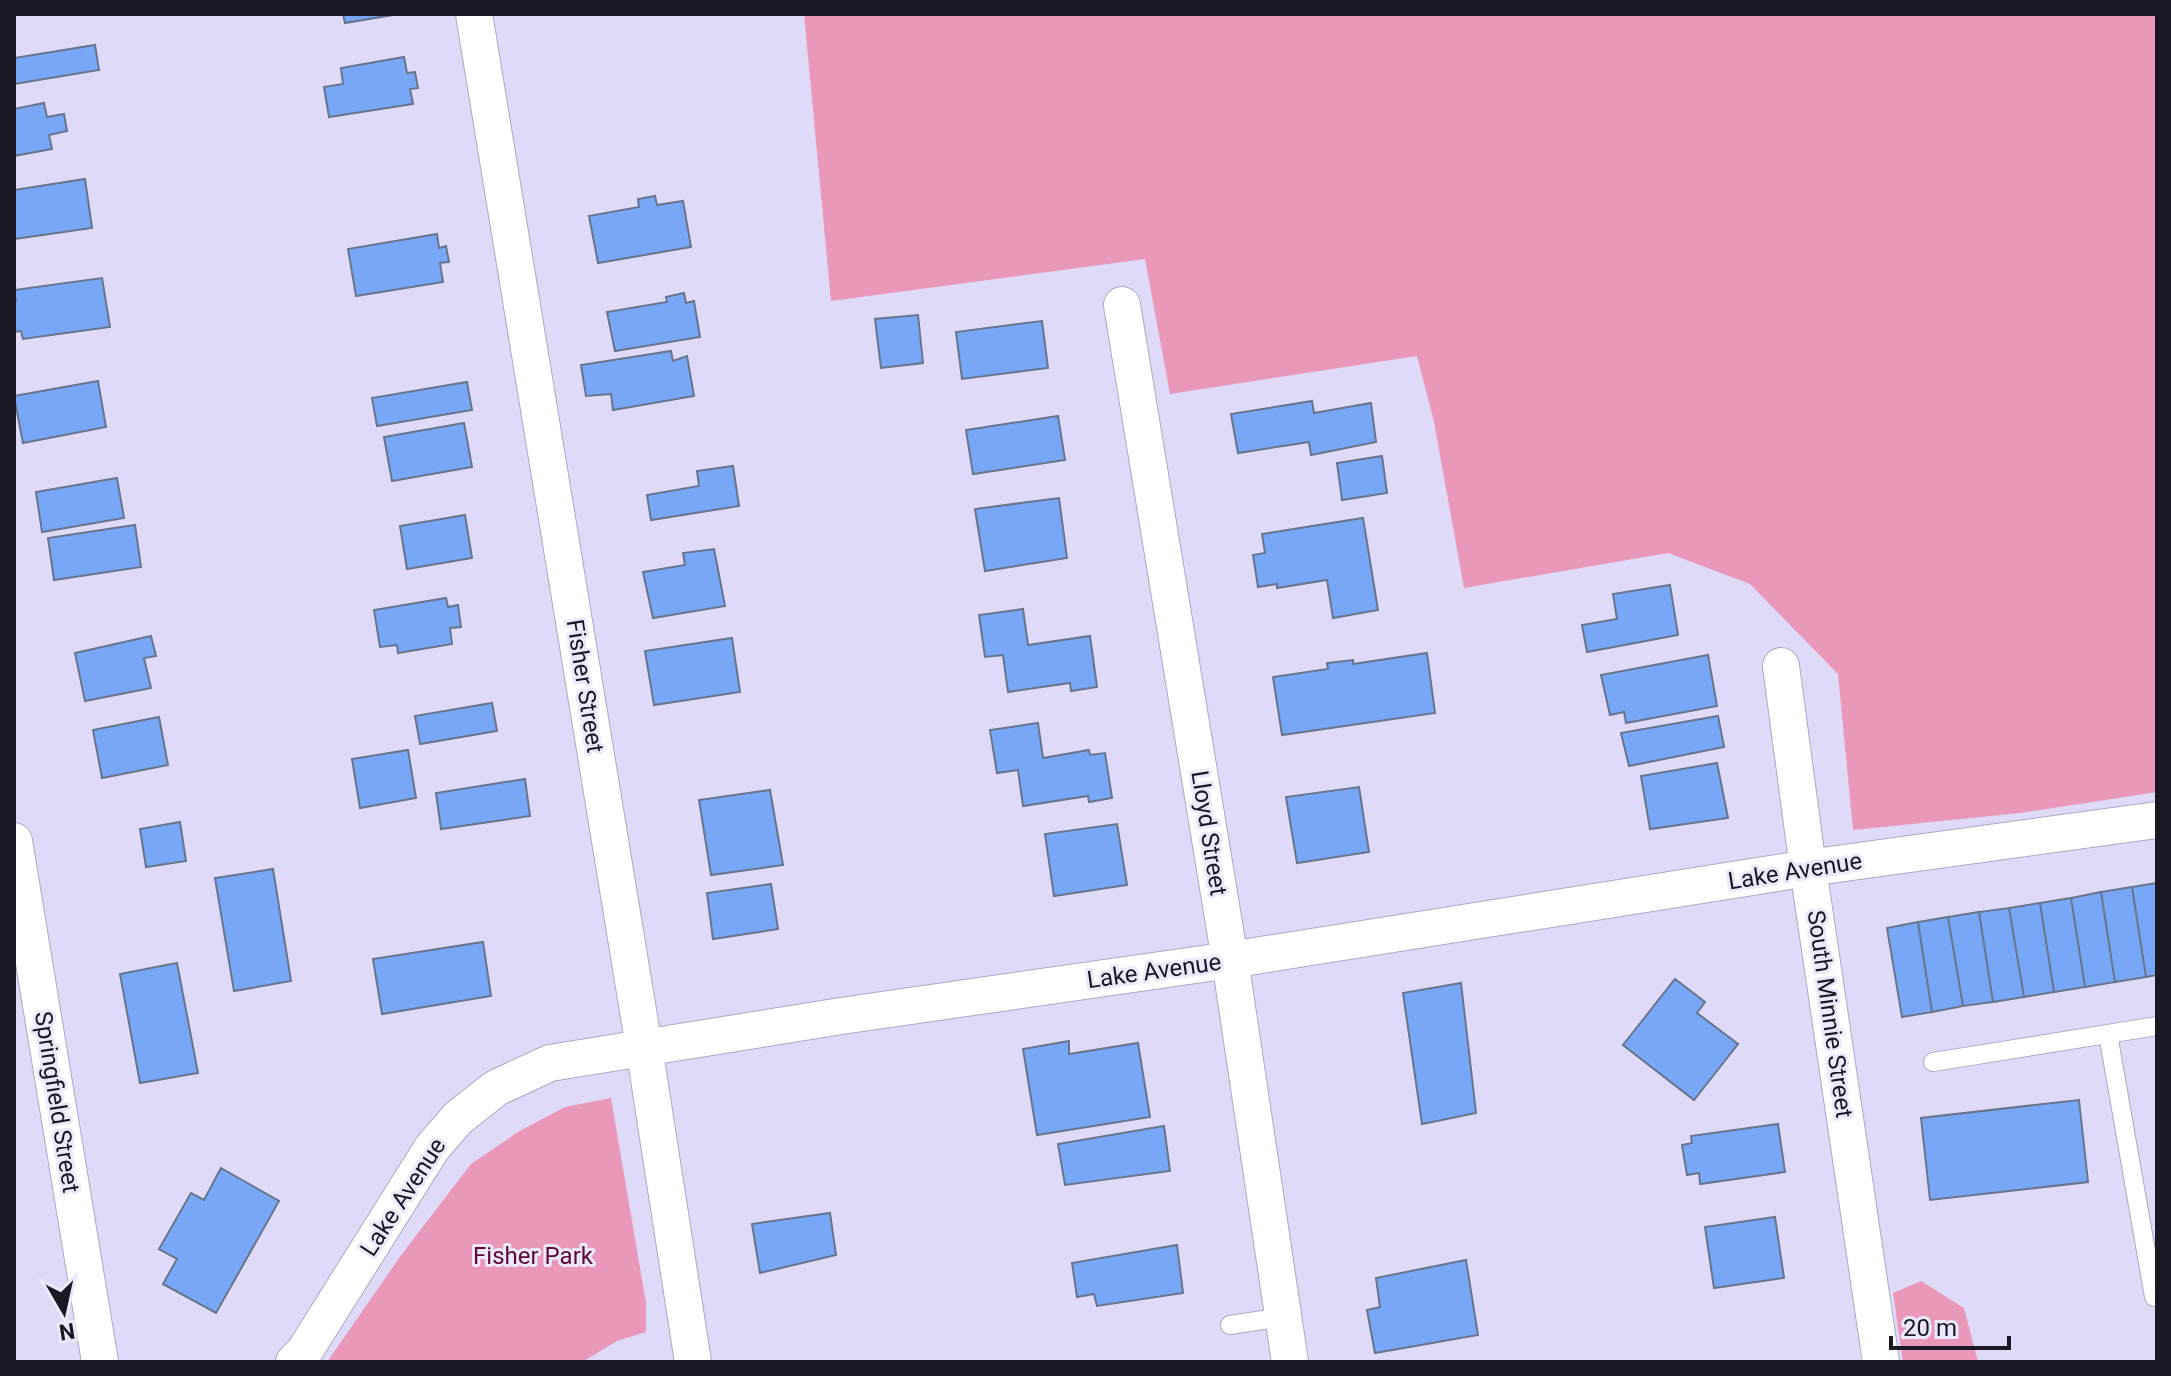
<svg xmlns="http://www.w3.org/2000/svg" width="2171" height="1376" font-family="Roboto,sans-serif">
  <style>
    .green { fill: #ea98b9 }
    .building { fill: #79a7f7; stroke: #67758d; stroke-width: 2 }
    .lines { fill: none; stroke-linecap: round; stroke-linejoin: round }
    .lane-casing { stroke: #aca8c4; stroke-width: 20 }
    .street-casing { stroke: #aca8c4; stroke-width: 38 }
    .lane { stroke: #fff; stroke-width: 18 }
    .street { stroke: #fff; stroke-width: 36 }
    .labels { text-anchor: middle; stroke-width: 6; stroke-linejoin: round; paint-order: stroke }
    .street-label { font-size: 24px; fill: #1a1823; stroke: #ebe9fb }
    .park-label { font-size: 24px; fill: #5f0738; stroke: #ebe9fb }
  </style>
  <rect width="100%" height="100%" fill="#dedaf8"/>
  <path class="green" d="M 804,14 L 2157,14 L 2157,792 L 2020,813 L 1853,830 L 1838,674 L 1750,584 L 1668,553 L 1464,588 L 1434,422 L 1417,356 L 1170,394 L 1145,259 L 831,301 Z
    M 611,1098 L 646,1303 L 646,1332 L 617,1341 L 582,1362 L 327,1362 L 402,1254 L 471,1164 L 518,1132 L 565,1107 Z
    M 1921,1281 L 1964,1308 L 1978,1362 L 1903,1362 L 1893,1293 Z"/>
  <path class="building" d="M 343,14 L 399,14 L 345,23 Z
    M 95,45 L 99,70 L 14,84 L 14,58 Z
    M 404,57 L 407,73 L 415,72 L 418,88 L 410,89 L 413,104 L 329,117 L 324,87 L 343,84 L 341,68 Z
    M 44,103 L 47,117 L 64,114 L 67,131 L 49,135 L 52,149 L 14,156 L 14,109 Z
    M 85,179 L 92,228 L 14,239 L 14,190 Z
    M 655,196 L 657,205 L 683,201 L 691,247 L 598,263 L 589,216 L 639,207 L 638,199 Z
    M 437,234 L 439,248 L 446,246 L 449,262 L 440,263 L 443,282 L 356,296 L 348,249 Z
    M 102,278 L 110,327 L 23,339 L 21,331 L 14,332 L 14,302 L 16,301 L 14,290 Z
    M 684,293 L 686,303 L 694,301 L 700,337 L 615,351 L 607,312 L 667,302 L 666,297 Z
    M 918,315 L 923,363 L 881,368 L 875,319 Z
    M 1042,321 L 1048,368 L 962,379 L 956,332 Z
    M 671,351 L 673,361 L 687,356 L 694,396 L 613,410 L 611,394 L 586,396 L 581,365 Z
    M 98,381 L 106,427 L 23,443 L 14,396 Z
    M 467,382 L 472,410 L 377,426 L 372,398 Z
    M 1312,401 L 1314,413 L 1371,403 L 1376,442 L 1311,455 L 1309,442 L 1238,453 L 1231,414 Z
    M 1058,416 L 1065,460 L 973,474 L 966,430 Z
    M 464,423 L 472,467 L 392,481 L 384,437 Z
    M 1382,456 L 1387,493 L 1342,500 L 1337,463 Z
    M 733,466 L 739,506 L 651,520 L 647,495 L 699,486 L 697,471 Z
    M 117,478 L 124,518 L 42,532 L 36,492 Z
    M 1059,498 L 1067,558 L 985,571 L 975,509 Z
    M 465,515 L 472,558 L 407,569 L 400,526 Z
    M 1363,518 L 1378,610 L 1333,618 L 1327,580 L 1277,588 L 1277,584 L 1258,587 L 1253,555 L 1265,553 L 1262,534 Z
    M 135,525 L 141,567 L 54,580 L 48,538 Z
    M 714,549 L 725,606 L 653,618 L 643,572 L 685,565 L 683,553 Z
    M 1670,585 L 1678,635 L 1587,652 L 1582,625 L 1617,619 L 1613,594 Z
    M 446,598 L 448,607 L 458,605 L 461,627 L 450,628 L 452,644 L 398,653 L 397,645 L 380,647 L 374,610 Z
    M 1023,609 L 1028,645 L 1090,636 L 1097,687 L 1071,691 L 1070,683 L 1008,692 L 1003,655 L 985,657 L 979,615 Z
    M 151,636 L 156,656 L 144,658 L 151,688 L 85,701 L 75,653 Z
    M 732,638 L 740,692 L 654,705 L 645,651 Z
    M 1427,653 L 1435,713 L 1282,735 L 1273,677 L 1328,669 L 1327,663 L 1353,660 L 1353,664 Z
    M 1708,655 L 1717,706 L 1626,723 L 1624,712 L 1610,715 L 1601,675 Z
    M 492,703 L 497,731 L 420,744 L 415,716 Z
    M 1718,716 L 1724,747 L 1629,766 L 1621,733 Z
    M 159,717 L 168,765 L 102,778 L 93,730 Z
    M 1038,723 L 1043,758 L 1089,750 L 1090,755 L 1105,753 L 1112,798 L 1089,802 L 1088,796 L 1023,806 L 1018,770 L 997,773 L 990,730 Z
    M 408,750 L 416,798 L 360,808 L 352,759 Z
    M 1717,763 L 1728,818 L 1650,829 L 1641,776 Z
    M 525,779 L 530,816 L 441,829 L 436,793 Z
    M 1359,787 L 1369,852 L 1297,863 L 1286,797 Z
    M 770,790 L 783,865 L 711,875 L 699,800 Z
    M 180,822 L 186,861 L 146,867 L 140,829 Z
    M 1117,824 L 1127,885 L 1054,896 L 1045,834 Z
    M 273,869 L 291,981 L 234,991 L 215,878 Z
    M 2157,883 L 2157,975 L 2146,977 L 2132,887 Z
    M 771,884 L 778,929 L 713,939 L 707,893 Z
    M 2132,887 L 2146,977 L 2115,982 L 2101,892 Z
    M 2101,892 L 2115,982 L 2085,987 L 2071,898 Z
    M 2071,898 L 2085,987 L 2054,992 L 2040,903 Z
    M 2040,903 L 2054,992 L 2024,997 L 2009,908 Z
    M 2009,908 L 2024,997 L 1993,1002 L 1979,912 Z
    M 1979,912 L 1993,1002 L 1963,1006 L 1948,917 Z
    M 1948,917 L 1963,1006 L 1932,1012 L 1918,922 Z
    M 1918,922 L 1932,1012 L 1902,1017 L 1887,928 Z
    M 483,942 L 491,996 L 382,1014 L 373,959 Z
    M 177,963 L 198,1073 L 140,1083 L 120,974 Z
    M 1675,979 L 1705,1002 L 1697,1013 L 1738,1044 L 1694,1100 L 1623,1045 Z
    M 1461,983 L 1476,1113 L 1422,1124 L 1403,993 Z
    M 1069,1041 L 1069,1054 L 1138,1043 L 1150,1117 L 1037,1135 L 1023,1049 Z
    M 2079,1100 L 2088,1182 L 1930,1200 L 1921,1118 Z
    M 1778,1124 L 1785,1172 L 1700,1184 L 1699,1173 L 1687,1175 L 1682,1145 L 1692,1143 L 1691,1136 Z
    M 1164,1126 L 1170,1171 L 1065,1185 L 1058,1144 Z
    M 221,1168 L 279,1201 L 216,1313 L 163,1284 L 177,1259 L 159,1249 L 191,1193 L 204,1200 Z
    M 830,1213 L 836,1255 L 760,1273 L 752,1224 Z
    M 1775,1217 L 1784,1278 L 1714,1288 L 1705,1227 Z
    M 1177,1245 L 1183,1293 L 1097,1306 L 1094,1294 L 1077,1297 L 1072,1263 Z
    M 1466,1260 L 1478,1335 L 1375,1353 L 1367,1310 L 1380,1307 L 1376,1278 Z"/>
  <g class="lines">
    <g class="lane-casing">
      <path id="lane" d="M 2108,1034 L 2154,1297 L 2157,1296
        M 1933,1062 L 2157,1026
        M 1230,1325 L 1283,1317"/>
    </g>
    <g class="street-casing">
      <path id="street" d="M 474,14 L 644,1047 L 693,1362
        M 1122,305 L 1230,960 L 1290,1362
        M 1781,666 L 1808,868 L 1881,1362
        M 14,841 L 100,1362
        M 294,1362 L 304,1352 L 432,1148 L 458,1118 L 496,1088 L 550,1063 L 841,1016 L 1230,960 L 1808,868 L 2157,820"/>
    </g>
    <use href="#lane" class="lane"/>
    <use href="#street" class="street"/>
  </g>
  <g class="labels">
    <g class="street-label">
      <text transform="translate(585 686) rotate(81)" y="8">Fisher Street</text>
      <text transform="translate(1209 833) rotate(81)" y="8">Lloyd Street</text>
      <text transform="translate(1795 871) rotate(-9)" y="8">Lake Avenue</text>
      <text transform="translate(1154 971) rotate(-8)" y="8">Lake Avenue</text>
      <text transform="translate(1830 1014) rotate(82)" y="8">South Minnie Street</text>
      <text transform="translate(57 1102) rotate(81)" y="8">Springfield Street</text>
      <text transform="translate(403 1197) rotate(-57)" y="8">Lake Avenue</text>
    </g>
    <g class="park-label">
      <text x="533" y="1264">Fisher Park</text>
    </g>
  </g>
  <rect width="2171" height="1376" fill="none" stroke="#1a1823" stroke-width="32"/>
  <g transform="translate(64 1312) rotate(171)" stroke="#ebe9fb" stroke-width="6" paint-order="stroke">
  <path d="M0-6L14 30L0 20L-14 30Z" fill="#1a1823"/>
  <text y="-12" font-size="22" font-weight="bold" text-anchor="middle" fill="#1a1823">N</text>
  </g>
  <path d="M1891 1336v12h118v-12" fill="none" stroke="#1a1823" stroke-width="4"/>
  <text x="1903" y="1336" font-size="24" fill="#1a1823" stroke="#ebe9fb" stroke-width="6" paint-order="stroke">20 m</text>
</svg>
